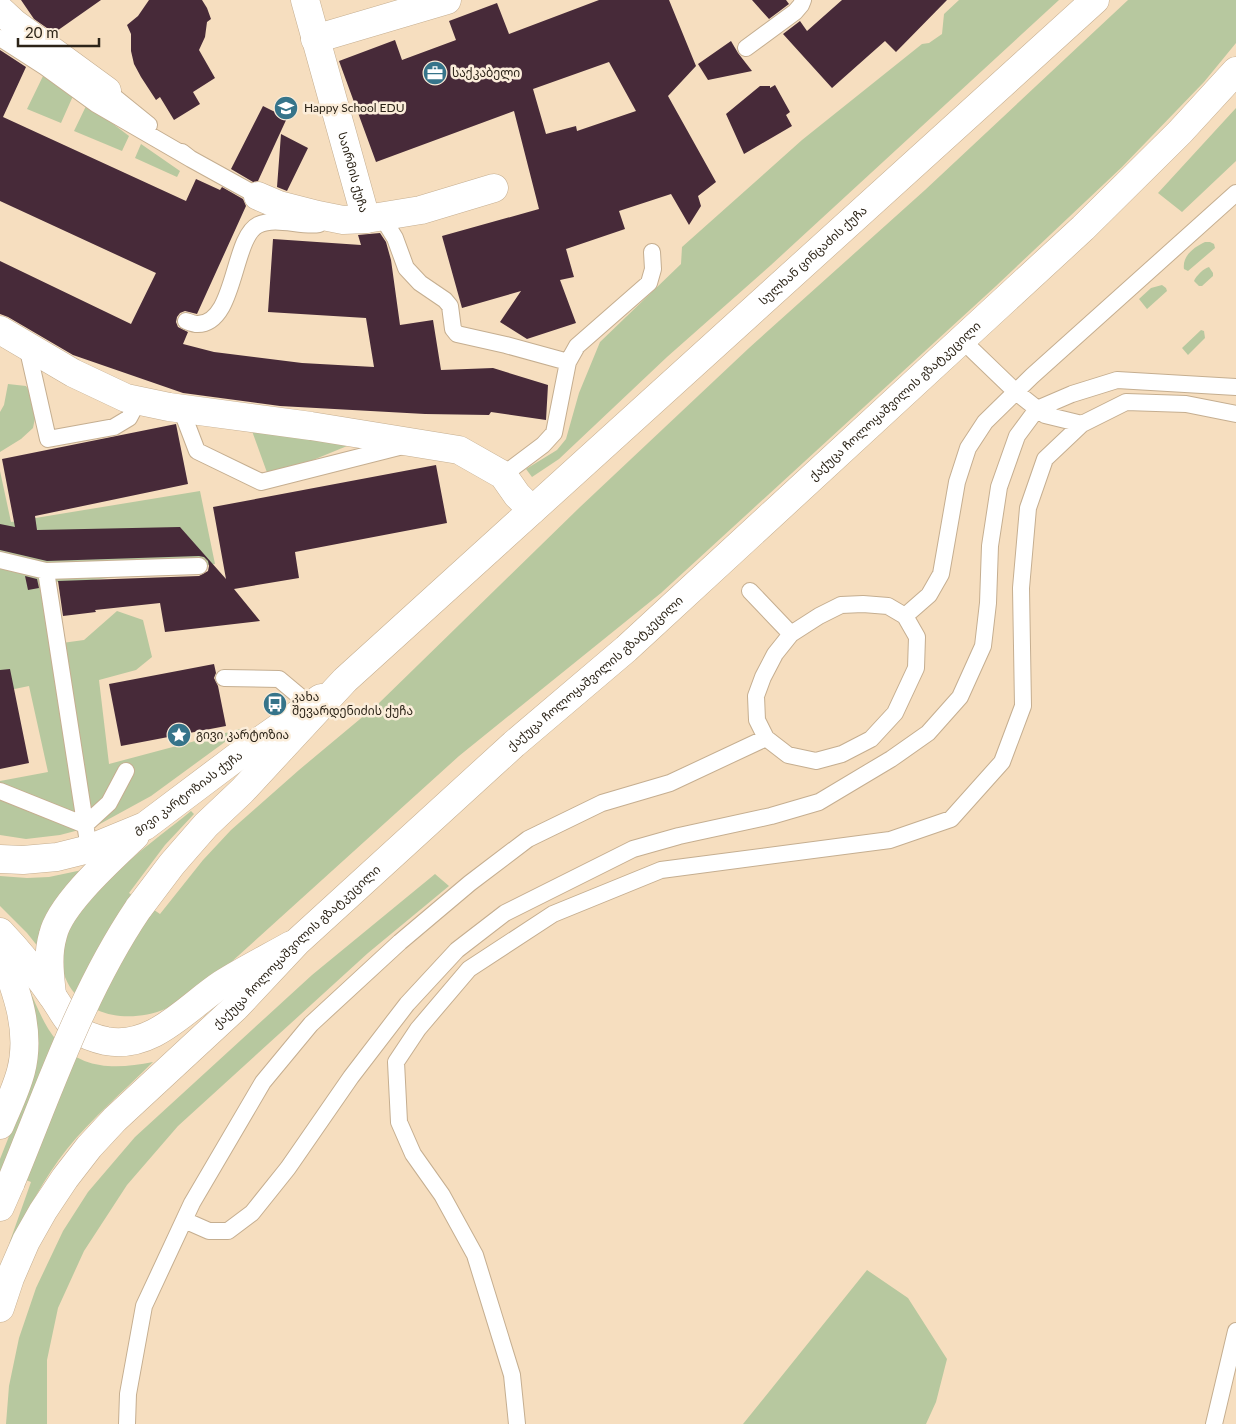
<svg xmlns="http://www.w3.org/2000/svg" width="1236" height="1424" font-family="Lato,'Noto Sans Georgian',sans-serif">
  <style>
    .green { fill: #b7c89f }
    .building { fill: #472a39; fill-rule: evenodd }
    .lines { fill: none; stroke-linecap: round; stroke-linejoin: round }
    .lane-casing { stroke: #c5ae90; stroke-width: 18 }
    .street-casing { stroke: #c5ae90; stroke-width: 29 }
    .secondary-casing { stroke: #c5ae90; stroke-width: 29 }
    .primary-casing { stroke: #c5ae90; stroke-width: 29 }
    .lane { stroke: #fff; stroke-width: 16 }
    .street { stroke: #fff; stroke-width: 28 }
    .secondary { stroke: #fff; stroke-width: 28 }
    .primary { stroke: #fff; stroke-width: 28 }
    .primary-bridge-casing { stroke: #c5ae90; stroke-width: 29; stroke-linecap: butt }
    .primary-bridge { stroke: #fff; stroke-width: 28 }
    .labels { text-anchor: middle; stroke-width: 5; stroke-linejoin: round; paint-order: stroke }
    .poi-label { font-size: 12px; fill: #2c2418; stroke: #fbedda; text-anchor: start }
    .street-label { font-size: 12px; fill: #2c2418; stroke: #fbedda }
  </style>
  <rect width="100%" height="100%" fill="#f6debf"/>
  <path class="green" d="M 959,0 L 1059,0 L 771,265 L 667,357 L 559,459 L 532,477 L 526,469 L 557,450 L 566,439 L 579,393 L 600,342 L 681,264 L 682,247 L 802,140 L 922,44 L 929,43 L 942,34 L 944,14 Z
    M 1128,0 L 1236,0 L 1236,43 L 1204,82 L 1122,167 L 996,286 L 661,593 L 459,756 L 228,965 C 208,980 188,999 165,1009 C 134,1022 93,1019 72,990 C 60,973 58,951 65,932 C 67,927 70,923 73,919 C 100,879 153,842 191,811 L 194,814 L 165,845 L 129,893 L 160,914 L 203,860 L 231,830 L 299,770 L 378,704 L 579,508 L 749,348 L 925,190 Z
    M 44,74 L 73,96 L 61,123 L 27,109 Z
    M 87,104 L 129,136 L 122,151 L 74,131 Z
    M 1236,108 L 1236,161 L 1182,212 L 1158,193 Z
    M 141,144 L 180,171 L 177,177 L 135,158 Z
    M 1205,242 L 1210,242 L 1214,244 L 1215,248 L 1188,271 L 1184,269 C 1182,256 1194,247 1205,242 Z
    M 1209,267 L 1213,273 L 1213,276 L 1202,286 L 1199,286 L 1194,281 C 1196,276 1204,268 1209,267 Z
    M 1162,285 L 1166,288 L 1167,291 L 1147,309 L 1139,299 L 1151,288 Z
    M 1201,330 L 1204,331 L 1205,338 L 1188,355 L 1182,348 Z
    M 8,384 L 26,386 L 38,404 L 33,428 L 21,439 L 0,452 L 0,412 L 4,405 Z
    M 252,431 L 352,444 L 269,478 Z
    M 0,471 L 11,522 L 200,491 L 215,564 L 85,581 L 53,582 L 62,643 L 84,640 L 117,611 L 143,620 L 152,657 L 136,670 L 99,680 L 109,764 L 244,728 L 151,796 L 98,825 L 60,835 L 26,839 L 0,835 L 0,781 L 48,772 L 29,686 L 0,692 Z
    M 87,869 L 39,948 L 27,933 L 0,906 L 0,876 L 27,878 L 49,877 Z
    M 435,874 L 449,886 L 368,953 L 178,1126 L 127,1185 L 84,1251 L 58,1308 L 47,1360 L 47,1424 L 6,1424 L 9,1386 L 19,1338 L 36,1288 L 63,1231 L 88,1192 L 135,1137 L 312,975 Z
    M 30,991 C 37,1007 45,1027 57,1041 C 83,1071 118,1069 153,1062 C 124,1091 92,1118 67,1149 C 44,1178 27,1212 9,1244 L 31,1182 L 0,1170 L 0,1159 L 25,1096 Z
    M 867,1270 L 908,1298 L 947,1359 L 936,1402 L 926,1424 L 743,1424 Z"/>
  <path class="building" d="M 21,0 L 101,0 L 54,33 L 34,19 Z
    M 149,0 L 202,0 L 207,8 L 211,19 L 207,22 L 205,37 L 199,50 L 215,78 L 193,92 L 200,104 L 174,120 L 160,97 L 156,100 L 141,77 L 134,64 L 131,51 L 131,34 L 127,25 L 138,16 Z
    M 599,0 L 669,0 L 696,66 L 668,96 L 716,182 L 698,196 L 701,206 L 689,225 L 671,194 L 619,211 L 625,229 L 566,249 L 574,277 L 560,280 L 576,323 L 527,339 L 500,322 L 521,291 L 462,308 L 442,236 L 539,209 L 514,111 L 376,162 L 339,61 L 395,40 L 402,60 L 456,40 L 449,21 L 497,3 L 509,34 ZM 609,62 L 636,111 L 577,131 L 576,126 L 546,134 L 533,89 Z
    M 752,0 L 786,0 L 789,4 L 769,19 Z
    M 842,0 L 947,0 L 896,52 L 885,41 L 832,88 L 783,34 L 800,21 L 807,31 Z
    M 731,41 L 738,53 L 752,71 L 708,80 L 698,64 Z
    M 0,50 L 26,67 L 3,117 L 186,201 L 196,179 L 220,190 L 222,187 L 243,199 L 246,206 L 197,314 L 185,311 L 180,313 L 177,317 L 176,322 L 178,327 L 188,332 L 183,344 L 214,352 L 302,363 L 374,367 L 366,318 L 268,312 L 273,239 L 361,245 L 358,235 L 380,233 L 386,242 L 391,260 L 400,325 L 433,320 L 441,370 L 493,368 L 548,385 L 546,420 L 491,412 L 489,415 L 425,414 L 280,406 L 183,393 L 73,355 L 8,317 L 0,314 L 0,261 L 131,324 L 156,273 L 0,201 Z
    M 775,85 L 790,112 L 786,115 L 792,126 L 744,154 L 726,114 L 760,86 L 770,86 L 770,88 Z
    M 263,106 L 287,118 L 258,181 L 253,182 L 231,169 Z
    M 281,134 L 308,148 L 287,191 L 277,187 Z
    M 176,424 L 188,484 L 35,516 L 37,530 L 180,527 L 226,579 L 213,507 L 436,465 L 447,523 L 295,552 L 299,578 L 234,589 L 260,621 L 165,632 L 160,603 L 95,610 L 96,612 L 63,616 L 58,581 L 199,576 L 208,571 L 209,566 L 208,561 L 204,557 L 199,556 L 47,561 L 0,550 L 0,524 L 15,527 L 2,459 Z
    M 25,576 L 37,579 L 39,588 L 28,590 Z
    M 214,664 L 216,673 L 214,678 L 218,686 L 226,726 L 121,746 L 109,684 Z
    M 10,669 L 29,763 L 0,769 L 0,670 Z"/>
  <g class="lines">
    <g class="lane-casing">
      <path id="lane" d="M 0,38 L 45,67 L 96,104 L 191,159
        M 746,48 L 795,12 L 801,5 L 803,0
        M 107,91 L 149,125
        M 182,152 L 191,159 L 258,196
        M 382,217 L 395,238 L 406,268 L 420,283 L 445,300 L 450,306 L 453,329 L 457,334 L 506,345 L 568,362
        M 186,321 C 189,322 194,324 197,324 C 236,325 232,238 258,225 C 276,216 300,227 319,224
        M 962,340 L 1016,392 L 1045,415 L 1082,424
        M 27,346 L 48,439 L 114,427 L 129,418 L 138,401
        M 181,409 L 197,451 L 261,482 L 403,446
        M 503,475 L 543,445 L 554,433 L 568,362 L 577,346 L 649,283 L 653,269 L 652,252
        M 0,560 L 46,571 L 199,566
        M 46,571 L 89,849
        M 750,591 L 791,634
        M 863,604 L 888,606 L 905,616 L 917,637 L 916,668 L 895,713 L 871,739 L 842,754 L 816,761 L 788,755 L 766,738 L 757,720 L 756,696 L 763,677 L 775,654 L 791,634 L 819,616 L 841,605 Z
        M 905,616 L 929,595 L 941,574 L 957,482 L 968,448 L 985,422 L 1032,376 L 1236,193
        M 224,678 L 279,679 L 310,705
        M 0,791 L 85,825 L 109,803 L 126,771
        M 184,1220 L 209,1231 L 228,1231 L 252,1213 L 288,1168 L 351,1077 L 407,1004 L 457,950 L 505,913 L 633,849 L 679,836 L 771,816 L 819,802 L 891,759 L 928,733 L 960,697 L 983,646 L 988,603 L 990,546 L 999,487 L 1017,436 L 1037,409 L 1072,394 L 1117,380 L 1236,387
        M 127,1424 L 128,1394 L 144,1306 L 192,1203 L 263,1082 L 311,1024 L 400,942 L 470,883 L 528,839 L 602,803 L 670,783 L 766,738
        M 517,1424 L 512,1375 L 475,1255 L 442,1195 L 413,1154 L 399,1122 L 396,1062 L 418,1029 L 469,969 L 553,914 L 661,870 L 890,840 L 951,819 L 1002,762 L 1023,706 L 1021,588 L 1028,508 L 1045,459 L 1082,424 L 1126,402 L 1186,404 L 1236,414
        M 1214,1424 L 1236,1331"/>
    </g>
    <g class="street-casing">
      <g id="street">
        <path id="s1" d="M 305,0 L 366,219"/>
        <path d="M 0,10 L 14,23 L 107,91"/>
        <path d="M 315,39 L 447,0"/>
        <path d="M 258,196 L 279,205 L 318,215 L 343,220 L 366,219 L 421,210 L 494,188"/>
        <path d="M 0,330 L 73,373 L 126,398 L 169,407 L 311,426 L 459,450 L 503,475 L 517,495 L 532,510"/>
      </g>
    </g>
    <g class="secondary-casing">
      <g id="secondary">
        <path id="s2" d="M 0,859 L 23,860 L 57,857 L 89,849 L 145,826 L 238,756 L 321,698"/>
        <path d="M 0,932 C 19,952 37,974 53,997 C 61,1008 67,1022 78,1030 C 86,1036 97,1039 106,1041 C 153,1050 187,1007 222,984 C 244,970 268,958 291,945"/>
        <path d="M 0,948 C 15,987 32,1029 21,1071 C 16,1090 7,1108 0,1125"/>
        <path d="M 52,995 C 50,975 47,955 53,935 C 60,904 112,858 135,836"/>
      </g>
    </g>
    <g class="primary-casing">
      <g id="primary">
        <path id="s3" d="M 138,909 L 172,864 L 206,825 L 242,791 L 345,680 L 1095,0"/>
        <path d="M 0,1207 L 11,1182"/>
        <path id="s4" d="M 0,1308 L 10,1278 L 26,1241 L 43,1211 L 65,1178 L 89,1147 L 115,1119 L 236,1007 L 297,942 L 514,744 L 626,649 L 1083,228 L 1180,132 L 1236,71"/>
      </g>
    </g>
    <use href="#lane" class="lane"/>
    <use href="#street" class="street"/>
    <use href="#secondary" class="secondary"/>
    <use href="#primary" class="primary"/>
    <g class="primary-bridge-casing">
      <path id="primary-bridge" d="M 11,1182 C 49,1090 82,992 138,909"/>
    </g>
    <use href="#primary-bridge" class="primary-bridge"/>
  </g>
  <defs>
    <g id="office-disc" transform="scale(1.25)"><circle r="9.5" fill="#36748a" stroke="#fbedda"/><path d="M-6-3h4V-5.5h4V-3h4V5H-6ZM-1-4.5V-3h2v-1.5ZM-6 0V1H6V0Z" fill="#fff"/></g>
    <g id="school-disc" transform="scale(1.25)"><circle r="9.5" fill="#36748a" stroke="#fbedda"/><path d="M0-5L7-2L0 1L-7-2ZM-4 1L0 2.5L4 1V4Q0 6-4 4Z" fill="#fff"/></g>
    <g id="bus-disc" transform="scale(1.25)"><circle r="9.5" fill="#36748a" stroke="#fbedda"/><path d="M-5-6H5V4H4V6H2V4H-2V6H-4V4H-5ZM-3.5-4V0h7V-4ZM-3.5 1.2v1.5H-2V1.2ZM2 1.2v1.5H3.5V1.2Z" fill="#fff"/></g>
    <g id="sight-disc" transform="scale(1.25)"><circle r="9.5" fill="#36748a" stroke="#fbedda"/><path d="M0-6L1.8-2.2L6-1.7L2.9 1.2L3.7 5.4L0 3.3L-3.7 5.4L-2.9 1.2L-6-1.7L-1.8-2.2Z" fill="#fff"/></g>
  </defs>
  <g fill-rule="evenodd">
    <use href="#office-disc" x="435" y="73"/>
    <use href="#school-disc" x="286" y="108"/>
    <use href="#bus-disc" x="275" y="704"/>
    <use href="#sight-disc" x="179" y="735"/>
  </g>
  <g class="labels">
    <g class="poi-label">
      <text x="452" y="77">საქკაბელი</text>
      <text x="304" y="112">Happy School EDU</text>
      <text x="292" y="701">კახა<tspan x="292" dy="14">შევარდენიძის ქუჩა</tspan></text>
      <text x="196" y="739">გივი კარტოზია</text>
    </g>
    <g class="street-label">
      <text dy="4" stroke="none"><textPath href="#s1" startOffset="179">საირმის ქუჩა</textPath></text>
      <text dy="4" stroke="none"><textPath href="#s3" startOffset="941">სულხან ცინცაძის ქუჩა</textPath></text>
      <text dy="4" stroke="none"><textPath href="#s4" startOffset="1284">ქაქუცა ჩოლოყაშვილის გზატკეცილი</textPath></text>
      <text dy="4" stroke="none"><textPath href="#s4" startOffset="879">ქაქუცა ჩოლოყაშვილის გზატკეცილი</textPath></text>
      <text dy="4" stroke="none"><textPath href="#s2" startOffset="205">გივი კარტოზიას ქუჩა</textPath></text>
      <text dy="4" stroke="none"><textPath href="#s4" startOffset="474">ქაქუცა ჩოლოყაშვილის გზატკეცილი</textPath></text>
    </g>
  </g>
  <path d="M18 38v8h81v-8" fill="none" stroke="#2c2418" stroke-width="2.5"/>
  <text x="25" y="38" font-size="15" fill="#2c2418" stroke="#fbedda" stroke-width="4" paint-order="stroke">20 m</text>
</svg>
